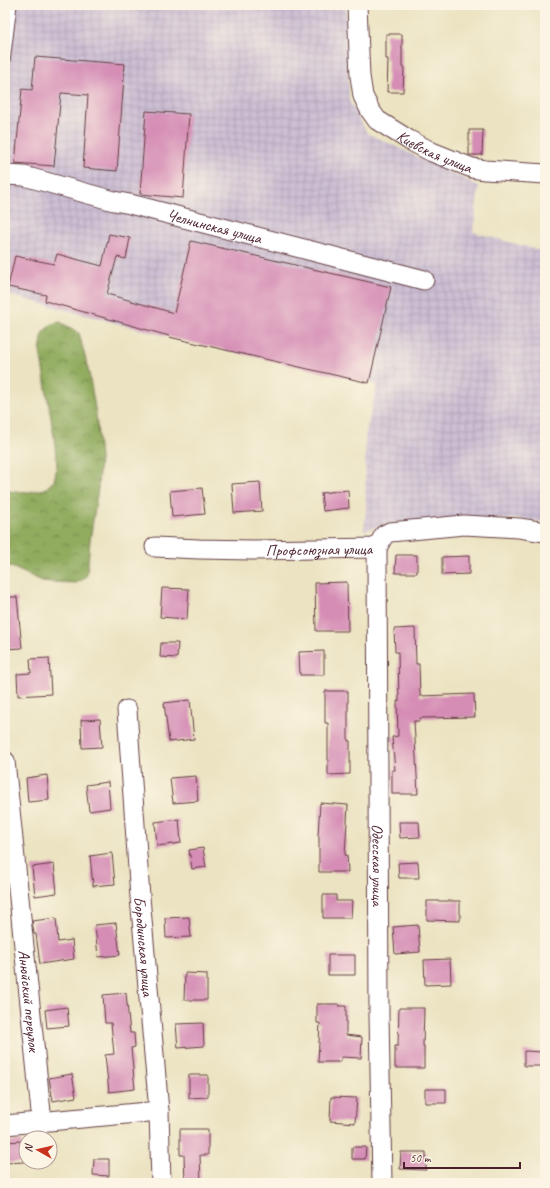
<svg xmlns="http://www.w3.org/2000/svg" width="550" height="1188" font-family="Caveat,sans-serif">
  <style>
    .industrial { fill: url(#industrial-grid) }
    .forest { fill: url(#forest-crowns); stroke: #6e6645 }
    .building { fill: #d58db5 }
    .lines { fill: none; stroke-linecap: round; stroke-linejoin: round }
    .service-casing { stroke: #623c42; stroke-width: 11 }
    .minor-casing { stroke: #623c42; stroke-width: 21 }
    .service { stroke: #fff; stroke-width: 9 }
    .minor { stroke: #fff; stroke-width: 19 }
    .labels { text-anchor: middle; stroke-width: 3; stroke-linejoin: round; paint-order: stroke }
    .street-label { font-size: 16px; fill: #4a1f2b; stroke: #fcf5e5 }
  </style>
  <defs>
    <pattern id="industrial-grid" width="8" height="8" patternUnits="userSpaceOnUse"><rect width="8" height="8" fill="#ccbed3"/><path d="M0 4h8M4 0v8" fill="none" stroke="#b1a3b5"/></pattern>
    <pattern id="forest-crowns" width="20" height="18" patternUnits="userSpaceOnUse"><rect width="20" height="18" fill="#91ac5f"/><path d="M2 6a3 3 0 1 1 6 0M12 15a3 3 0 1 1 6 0" fill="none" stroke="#788b4f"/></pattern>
  </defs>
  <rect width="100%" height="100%" fill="#fcf5e5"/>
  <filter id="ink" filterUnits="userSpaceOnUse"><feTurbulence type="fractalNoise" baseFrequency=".025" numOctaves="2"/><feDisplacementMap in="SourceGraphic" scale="8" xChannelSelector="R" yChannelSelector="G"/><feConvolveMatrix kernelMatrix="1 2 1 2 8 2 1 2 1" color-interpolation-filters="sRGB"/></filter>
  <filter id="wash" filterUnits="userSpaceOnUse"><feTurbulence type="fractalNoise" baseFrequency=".012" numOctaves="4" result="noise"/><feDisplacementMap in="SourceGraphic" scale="16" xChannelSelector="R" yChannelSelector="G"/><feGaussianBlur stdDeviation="0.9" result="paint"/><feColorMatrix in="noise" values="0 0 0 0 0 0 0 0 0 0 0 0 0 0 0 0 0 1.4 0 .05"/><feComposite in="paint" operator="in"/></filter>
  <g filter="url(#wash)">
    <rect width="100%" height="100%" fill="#ebe3c1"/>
    <path class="industrial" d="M 10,5 L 346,5 L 349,100 L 367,133 L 479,186 L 473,232 L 545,252 L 545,522 L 520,519 L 403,522 L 382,525 L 364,531 L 366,510 L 365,437 L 377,385 L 169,337 L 5,294 L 5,122 Z"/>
    <path class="forest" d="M 60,322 L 79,333 L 89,373 L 96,414 L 100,458 L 98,489 L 90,540 L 87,575 L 82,580 L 76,583 L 52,582 L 42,581 L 5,564 L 5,491 L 30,492 L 45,489 L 54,481 L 57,466 L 54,437 L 40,351 L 43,332 L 52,324 Z"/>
    <g id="blocks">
      <path class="building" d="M 386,34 L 402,34 L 402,67 L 404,67 L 403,92 L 387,92 L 388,59 L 386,59 Z
        M 35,57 L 125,64 L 117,171 L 83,168 L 88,95 L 61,93 L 54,166 L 15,163 L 22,89 L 32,90 Z
        M 146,111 L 189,114 L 183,198 L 140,194 Z
        M 469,130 L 483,130 L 482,155 L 469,155 Z
        M 109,234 L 130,238 L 126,259 L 117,257 L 107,294 L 174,313 L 191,241 L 391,287 L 369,383 L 169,337 L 169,336 L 45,301 L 46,295 L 8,287 L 15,256 L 54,264 L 57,254 L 102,266 Z
        M 260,482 L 262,511 L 234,513 L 232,484 Z
        M 202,488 L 205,514 L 172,517 L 170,491 Z
        M 348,490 L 349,508 L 323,511 L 321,493 Z
        M 396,555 L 417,555 L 417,573 L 395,573 Z
        M 469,556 L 469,574 L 442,575 L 442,557 Z
        M 347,582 L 348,631 L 316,631 L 315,583 Z
        M 162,588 L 189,589 L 187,619 L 160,617 Z
        M 5,597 L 17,597 L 22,648 L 5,649 Z
        M 415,628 L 416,664 L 419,664 L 420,696 L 474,694 L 475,717 L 420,718 L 420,721 L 414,721 L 418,794 L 392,794 L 392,770 L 395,770 L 392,737 L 398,736 L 397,701 L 399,701 L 398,652 L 395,652 L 394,629 Z
        M 161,643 L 178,643 L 177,658 L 160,657 Z
        M 324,651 L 324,675 L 300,675 L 299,652 Z
        M 49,658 L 51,694 L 18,696 L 17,674 L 31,673 L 30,659 Z
        M 325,691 L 348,691 L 348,741 L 350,741 L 350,774 L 328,775 L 328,723 L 325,723 Z
        M 190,700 L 194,739 L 169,742 L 164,703 Z
        M 100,719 L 102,747 L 82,748 L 81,720 Z
        M 47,775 L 49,800 L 28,802 L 26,778 Z
        M 196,776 L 198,801 L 173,803 L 170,778 Z
        M 108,782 L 110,808 L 89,811 L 86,785 Z
        M 320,803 L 348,805 L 345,855 L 347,855 L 348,872 L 319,872 L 319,836 L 318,836 Z
        M 179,819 L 181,843 L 157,846 L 155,822 Z
        M 399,822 L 419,822 L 420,837 L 400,838 Z
        M 203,848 L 206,867 L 192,869 L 189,850 Z
        M 112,853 L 115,884 L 93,886 L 90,856 Z
        M 418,862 L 419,878 L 399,878 L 398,863 Z
        M 54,864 L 57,893 L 35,896 L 32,867 Z
        M 323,895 L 336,895 L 336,901 L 352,901 L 351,918 L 323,918 Z
        M 427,901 L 460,901 L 460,921 L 427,920 Z
        M 189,917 L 191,937 L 166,938 L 165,918 Z
        M 56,918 L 58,942 L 72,940 L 74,959 L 40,964 L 36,934 L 34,934 L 32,921 Z
        M 116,923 L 120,955 L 98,957 L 95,925 Z
        M 418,925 L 420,952 L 395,954 L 393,927 Z
        M 328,955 L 355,955 L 355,975 L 328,975 Z
        M 450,959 L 451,984 L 425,985 L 424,960 Z
        M 185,973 L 207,974 L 207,1000 L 184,1000 Z
        M 126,993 L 130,1033 L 134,1033 L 135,1047 L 131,1048 L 135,1089 L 109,1092 L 105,1055 L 114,1054 L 111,1023 L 105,1023 L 103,995 Z
        M 317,1004 L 339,1004 L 339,1006 L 346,1006 L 346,1035 L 362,1037 L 361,1058 L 341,1057 L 341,1062 L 318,1062 L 320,1023 L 317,1023 Z
        M 67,1007 L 69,1026 L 47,1028 L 45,1010 Z
        M 399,1008 L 424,1008 L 423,1046 L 424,1046 L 424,1068 L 395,1068 L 395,1046 L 398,1046 Z
        M 203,1023 L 204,1046 L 178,1048 L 176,1024 Z
        M 524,1051 L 544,1052 L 544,1066 L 524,1066 Z
        M 72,1074 L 76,1097 L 53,1101 L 49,1078 Z
        M 189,1075 L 208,1075 L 208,1097 L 189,1098 Z
        M 425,1089 L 446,1089 L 446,1103 L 425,1103 Z
        M 331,1097 L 357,1098 L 355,1123 L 330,1121 Z
        M 180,1129 L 208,1129 L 208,1155 L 200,1155 L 201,1183 L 185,1183 L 184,1155 L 180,1155 Z
        M 22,1141 L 24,1162 L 5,1163 L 5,1142 Z
        M 352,1147 L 366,1147 L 365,1159 L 352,1159 Z
        M 401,1152 L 426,1152 L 426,1170 L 400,1169 Z
        M 94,1159 L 109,1159 L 109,1176 L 93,1175 Z"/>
    </g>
  </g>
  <g filter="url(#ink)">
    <use href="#blocks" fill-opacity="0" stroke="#623c42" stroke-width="1"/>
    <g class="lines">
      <g class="service-casing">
        <path id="service" d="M 5,62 L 12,5"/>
      </g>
      <g class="minor-casing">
        <g id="minor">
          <path id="s1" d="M 357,5 L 360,76 L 363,96 L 370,110 L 377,120 L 409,140 L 432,152 L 472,168 L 485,170 L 545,174"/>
          <path id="s2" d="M 5,175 L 24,176 L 114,201 L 130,204 L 424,280"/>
          <path id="s3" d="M 155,547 L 199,549 L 253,550 L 377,548 L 384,535 L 390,532 L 464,525 L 519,528 L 545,532"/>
          <path id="s4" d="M 377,548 L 379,1014 L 382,1183"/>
          <path id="s5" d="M 127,710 L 140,897 L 159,1111 L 161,1183"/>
          <path id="s6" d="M 5,761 L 42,1122"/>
          <path d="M 5,1125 L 159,1111"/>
        </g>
      </g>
      <use href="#service" class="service"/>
      <use href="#minor" class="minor"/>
    </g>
  </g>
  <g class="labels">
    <g class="street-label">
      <text dy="6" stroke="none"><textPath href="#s1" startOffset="185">Киевская улица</textPath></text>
      <text dy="6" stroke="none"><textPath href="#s2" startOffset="216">Челнинская улица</textPath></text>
      <text dy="6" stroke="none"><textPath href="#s3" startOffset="164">Профсоюзная улица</textPath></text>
      <text dy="6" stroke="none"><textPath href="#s4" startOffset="317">Одесская улица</textPath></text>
      <text dy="6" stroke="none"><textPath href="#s5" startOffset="237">Бородинская улица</textPath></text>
      <text dy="6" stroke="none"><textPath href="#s6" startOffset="241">Анюйский переулок</textPath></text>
    </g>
  </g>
  <rect width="550" height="1188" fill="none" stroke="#fcf5e5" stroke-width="20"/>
  <g transform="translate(38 1150) rotate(278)"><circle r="19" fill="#fcf5e5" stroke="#b59f9b"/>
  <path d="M0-3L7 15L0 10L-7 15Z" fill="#c8321e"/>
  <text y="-6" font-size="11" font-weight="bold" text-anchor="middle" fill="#4a1f2b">N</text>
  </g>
  <path d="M404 1162v6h116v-6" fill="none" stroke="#4a1f2b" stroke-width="2"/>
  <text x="410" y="1162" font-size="12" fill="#4a1f2b" stroke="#fcf5e5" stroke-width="3" paint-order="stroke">50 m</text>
</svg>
